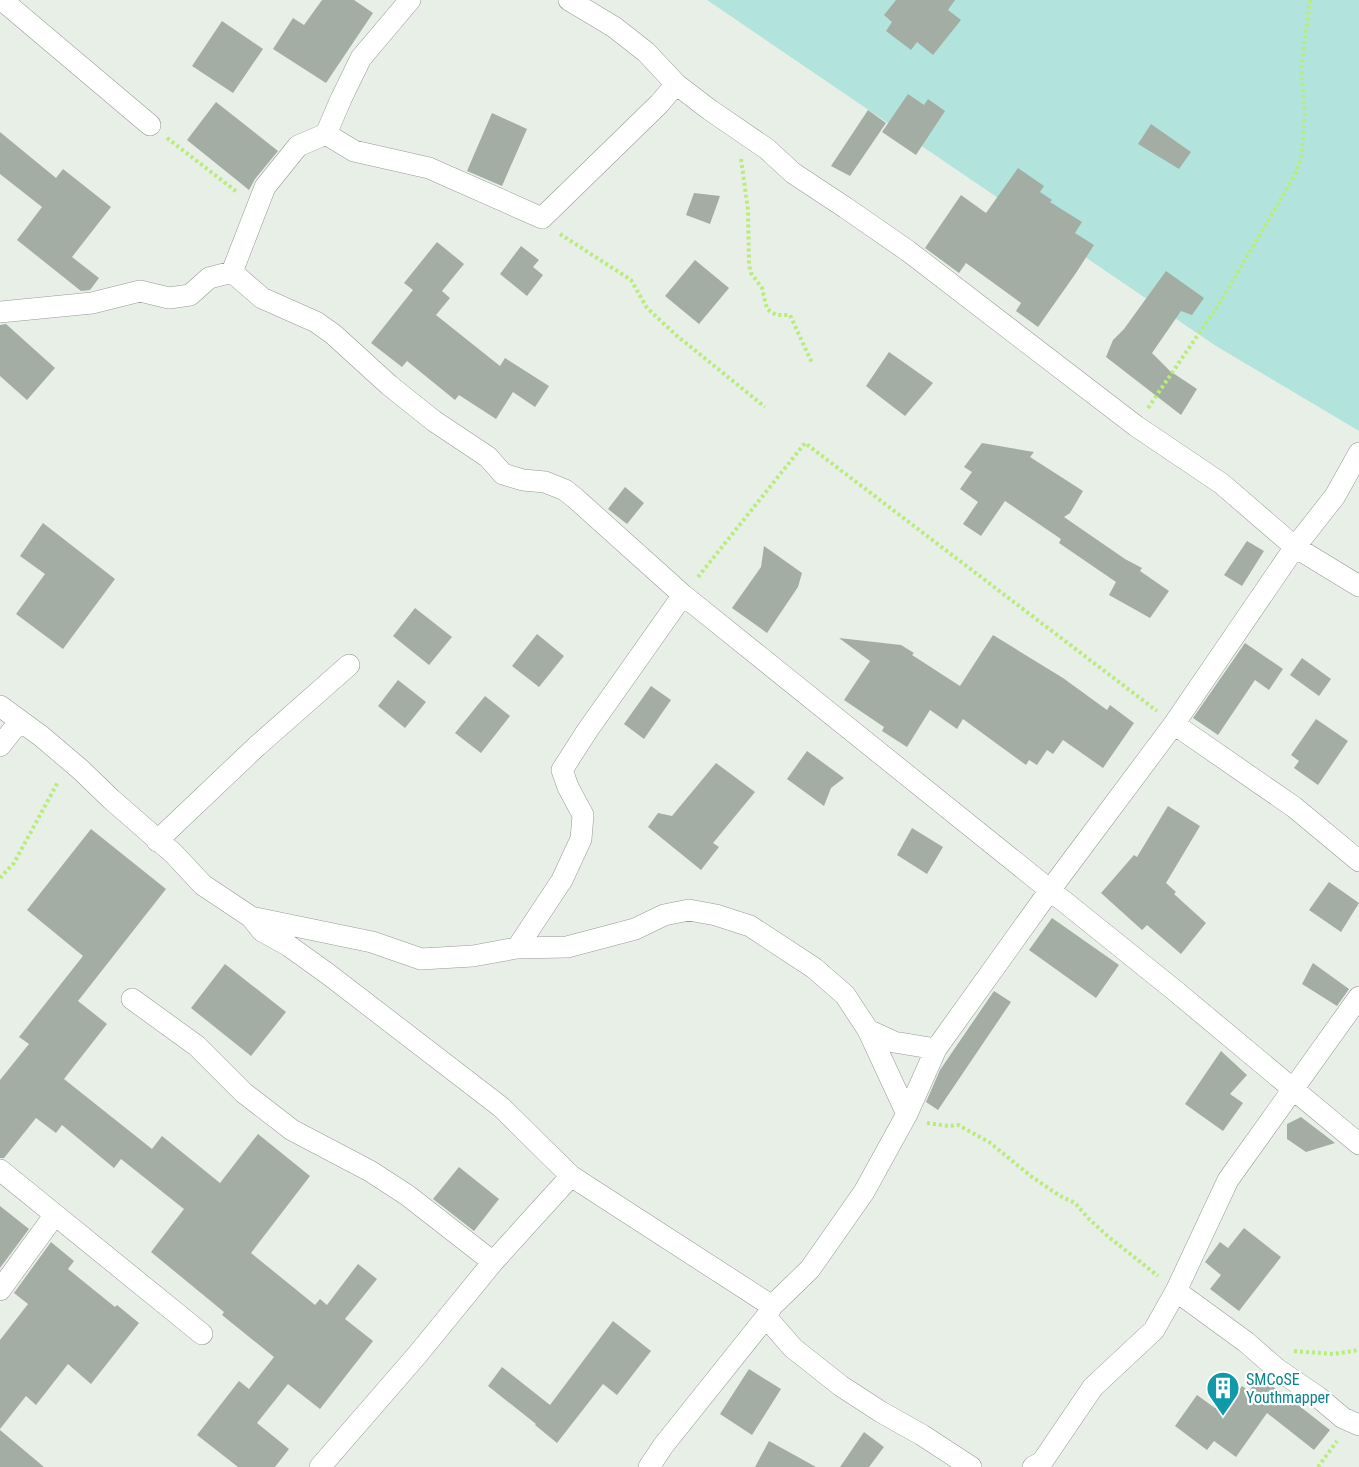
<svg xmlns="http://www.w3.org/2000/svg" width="1359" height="1467" font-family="'Roboto Condensed',sans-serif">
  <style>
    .grass { fill: #b2e4dd }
    .building { fill: #a4ada3 }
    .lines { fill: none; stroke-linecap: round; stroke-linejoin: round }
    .minor-casing { stroke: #999; stroke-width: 22 }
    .path { stroke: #b8ec7b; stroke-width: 4; stroke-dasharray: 3 3; stroke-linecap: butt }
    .minor { stroke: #fff; stroke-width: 21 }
    .labels { text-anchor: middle; stroke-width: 4.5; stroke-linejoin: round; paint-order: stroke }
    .culture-label { font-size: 16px; fill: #0d838f; stroke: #fff; text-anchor: start }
  </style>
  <rect width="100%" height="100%" fill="#e7efe7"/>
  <path class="grass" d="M 707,0 L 1359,0 L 1359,431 L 1216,346 Z"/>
  <path class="building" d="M 322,0 L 354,0 L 373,13 L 326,83 L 273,49 L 293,18 L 304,25 Z
    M 896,0 L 955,0 L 948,10 L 961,20 L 933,55 L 917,42 L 911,50 L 886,31 L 892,22 L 884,15 Z
    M 222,21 L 263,49 L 233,93 L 192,66 Z
    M 908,94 L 924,105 L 928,99 L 945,111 L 916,155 L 882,132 Z
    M 216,102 L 278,151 L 255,179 L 249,190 L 187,140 Z
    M 868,110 L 886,123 L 850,176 L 831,166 Z
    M 492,113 L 527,129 L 502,186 L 467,171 Z
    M 1151,124 L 1191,152 L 1179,169 L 1138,144 Z
    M 0,132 L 56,178 L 63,169 L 111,207 L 72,257 L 99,278 L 90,290 L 81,291 L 17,240 L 42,207 L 0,174 Z
    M 1018,168 L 1044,186 L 1040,192 L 1052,200 L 1050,202 L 1082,222 L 1075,233 L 1094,245 L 1076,273 L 1038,327 L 1016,311 L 1021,303 L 966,263 L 959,273 L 925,248 L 961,195 L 986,213 Z
    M 694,193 L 720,196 L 710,224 L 686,215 Z
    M 437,242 L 464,264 L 442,291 L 450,298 L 436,315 L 500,366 L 505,358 L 549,386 L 535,407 L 513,392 L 496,419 L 459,395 L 455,400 L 407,361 L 402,367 L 371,343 L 413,290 L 404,283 Z
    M 521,246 L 539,260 L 533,267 L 543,275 L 527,296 L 500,274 Z
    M 695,260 L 729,288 L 699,324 L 665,296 Z
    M 1166,271 L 1204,298 L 1192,315 L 1181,311 L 1152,353 L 1170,371 L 1197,389 L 1181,415 L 1106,357 L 1113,340 L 1124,329 Z
    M 6,324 L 55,368 L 27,400 L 0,376 L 0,325 Z
    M 889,352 L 933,383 L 905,416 L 866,386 Z
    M 982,443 L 1034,452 L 1030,457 L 1083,491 L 1070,513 L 1064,517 L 1125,559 L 1142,568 L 1140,571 L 1169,591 L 1150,618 L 1109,595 L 1116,582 L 1059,543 L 1061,539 L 1005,501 L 981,536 L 963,524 L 978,502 L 960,489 L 972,472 L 964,467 Z
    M 625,487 L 644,503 L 627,524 L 608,509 Z
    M 43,523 L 115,579 L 63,649 L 16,614 L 45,574 L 20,556 Z
    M 1247,541 L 1264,551 L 1242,586 L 1224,575 Z
    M 764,546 L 802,573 L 798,587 L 767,633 L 732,608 L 761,567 Z
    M 415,608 L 452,637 L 429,665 L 393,636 Z
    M 537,634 L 564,656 L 539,687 L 512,666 Z
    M 993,635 L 1063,678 L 1107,710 L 1110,705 L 1134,723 L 1103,768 L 1063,740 L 1053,754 L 1047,750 L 1037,765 L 1029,760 L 1026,765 L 963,719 L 957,729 L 930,710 L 907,747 L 882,731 L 884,727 L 844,700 L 870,661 L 839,638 L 901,645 L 914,653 L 912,655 L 960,686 Z
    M 1245,643 L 1283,669 L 1269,690 L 1255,680 L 1218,735 L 1193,718 Z
    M 1302,658 L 1331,679 L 1319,696 L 1290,675 Z
    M 398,680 L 426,702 L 405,728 L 378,706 Z
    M 651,686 L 671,700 L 644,739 L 624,724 Z
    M 485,696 L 510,716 L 481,753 L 455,733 Z
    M 1316,719 L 1348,741 L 1318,785 L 1294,768 L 1299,761 L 1291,755 Z
    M 807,751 L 844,778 L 831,788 L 824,806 L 787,779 Z
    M 716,763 L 755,792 L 713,843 L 719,847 L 701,870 L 648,827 L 658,813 L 672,816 Z
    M 1168,806 L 1200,826 L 1166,883 L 1176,892 L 1174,894 L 1206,923 L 1181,954 L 1147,925 L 1142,930 L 1101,893 L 1134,855 L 1137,857 Z
    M 912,828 L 943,847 L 927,874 L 897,855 Z
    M 91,829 L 166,889 L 78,1001 L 107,1024 L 64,1079 L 152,1149 L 162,1136 L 220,1183 L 258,1134 L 310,1176 L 251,1253 L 315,1305 L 320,1299 L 327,1305 L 358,1264 L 377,1279 L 345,1319 L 373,1341 L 320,1409 L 288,1384 L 257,1423 L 289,1449 L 275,1467 L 238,1467 L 197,1435 L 239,1381 L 249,1389 L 274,1357 L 222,1315 L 224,1312 L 151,1252 L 184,1209 L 121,1159 L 114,1168 L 62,1125 L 56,1133 L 36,1118 L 4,1158 L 0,1158 L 0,1080 L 29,1044 L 19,1037 L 83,956 L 27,910 Z
    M 1329,882 L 1359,903 L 1341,932 L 1309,910 Z
    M 1052,918 L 1119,965 L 1096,998 L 1029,950 Z
    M 1313,963 L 1349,989 L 1337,1006 L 1302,984 Z
    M 225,964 L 286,1012 L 251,1056 L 191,1008 Z
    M 994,991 L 1011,1002 L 938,1110 L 926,1102 L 940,1070 Z
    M 1221,1051 L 1247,1075 L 1230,1094 L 1243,1103 L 1223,1131 L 1185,1104 Z
    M 1301,1117 L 1335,1143 L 1306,1152 L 1287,1139 L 1287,1124 Z
    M 459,1167 L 499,1199 L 474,1231 L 433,1199 Z
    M 0,1206 L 29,1229 L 0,1268 Z
    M 1244,1228 L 1281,1257 L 1239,1311 L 1210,1289 L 1221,1275 L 1205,1262 L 1220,1242 L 1228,1248 Z
    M 51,1242 L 74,1261 L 68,1269 L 115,1307 L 117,1305 L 139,1323 L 91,1384 L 68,1364 L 36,1405 L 26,1396 L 0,1429 L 0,1340 L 28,1304 L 14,1293 Z
    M 613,1321 L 651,1351 L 617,1395 L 603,1384 L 557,1443 L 535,1425 L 536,1424 L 488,1386 L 502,1367 L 550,1405 Z
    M 749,1369 L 781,1389 L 752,1435 L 720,1414 Z
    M 1259,1377 L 1293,1401 L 1330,1430 L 1314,1450 L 1267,1413 L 1236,1457 L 1214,1441 L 1207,1450 L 1175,1426 L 1197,1395 L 1215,1408 L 1229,1389 L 1236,1394 L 1242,1386 L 1249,1391 Z
    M 0,1430 L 44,1467 L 0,1467 Z
    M 864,1432 L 884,1447 L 869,1467 L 840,1467 Z
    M 769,1441 L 816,1467 L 755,1467 Z"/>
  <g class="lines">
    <g class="minor-casing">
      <path id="minor" d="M 2,0 L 150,125
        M 569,0 L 614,27 L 646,52 L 676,84 L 710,110 L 767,149 L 793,173 L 846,208 L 908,251 L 1136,426 L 1222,484 L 1295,547 L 1359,586
        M 326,134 L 341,99 L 361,58 L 410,0
        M 232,272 L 265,187 L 298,146 L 326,134 L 354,151 L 429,168 L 542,218 L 659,104 L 676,84
        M 0,312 L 92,303 L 140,291 L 169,298 L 190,295 L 209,278 L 232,272 L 262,298 L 316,322 L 333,334 L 389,385 L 434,421 L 488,457 L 503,474 L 523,480 L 545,482 L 565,490 L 575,498 L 683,595 L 1173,989 L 1359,1144
        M 0,706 L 41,736 L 81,770 L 111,799 L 174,854 L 203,885 L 251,917 L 372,942 L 421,959 L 473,956 L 517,948 L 567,947 L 635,929 L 664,915 L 689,910 L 716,915 L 750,926 L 814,968 L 845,995 L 868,1030 L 894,1042 L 936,1049
        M 1174,724 L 1294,807 L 1359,861
        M 0,746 L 20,721
        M 157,841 L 257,746 L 349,665
        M 251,917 L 262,931 L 289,946 L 328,974 L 501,1107 L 571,1176 L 772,1306
        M 517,948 L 562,880 L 581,839 L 583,815 L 568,787 L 562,770 L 587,731 L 683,595
        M 132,999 L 197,1046 L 244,1093 L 292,1130 L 370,1171 L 407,1195 L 493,1262
        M 868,1030 L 907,1114
        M 0,1170 L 202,1334
        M 0,1290 L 54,1216
        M 1176,1291 L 1246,1342 L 1277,1369 L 1318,1397 L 1343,1418 L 1359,1425
        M 766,1317 L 793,1348 L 841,1386 L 881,1412 L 922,1435 L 971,1467
        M 320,1467 L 418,1354 L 493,1262 L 571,1176
        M 649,1467 L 663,1446 L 766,1317 L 772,1306 L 810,1269 L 864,1192 L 907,1114 L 936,1049 L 1050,890 L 1174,724 L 1295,547 L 1335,496 L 1359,453
        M 1033,1467 L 1042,1462 L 1093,1387 L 1154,1330 L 1176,1291 L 1228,1180 L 1359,997"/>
    </g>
    <path class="path" d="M 167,138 L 237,192
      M 741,159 L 748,210 L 749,265 L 751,273 L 762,288 L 767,309 L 776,315 L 790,315 L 812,363
      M 560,234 L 631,280 L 647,308 L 676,335 L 765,407
      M 1148,408 L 1219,304 L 1292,180 L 1301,160 L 1305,113 L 1301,69 L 1310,0
      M 698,577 L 805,443 L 1157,711
      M 0,878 L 14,863 L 58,782
      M 927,1123 L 948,1126 L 958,1125 L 989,1142 L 1032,1177 L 1060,1196 L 1075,1203 L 1089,1219 L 1110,1238 L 1158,1276
      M 1294,1351 L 1333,1354 L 1359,1350
      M 1318,1467 L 1337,1441"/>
    <use href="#minor" class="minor"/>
  </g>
  <defs>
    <g id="building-pin" transform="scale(1.725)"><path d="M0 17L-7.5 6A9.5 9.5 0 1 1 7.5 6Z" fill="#0f9aa8" stroke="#fff"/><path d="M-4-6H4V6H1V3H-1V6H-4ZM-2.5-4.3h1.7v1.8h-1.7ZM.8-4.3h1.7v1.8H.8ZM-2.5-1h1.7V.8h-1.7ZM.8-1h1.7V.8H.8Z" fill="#fff"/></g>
  </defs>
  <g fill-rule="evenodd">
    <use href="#building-pin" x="1223" y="1388"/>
  </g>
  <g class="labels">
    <g class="culture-label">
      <text x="1246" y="1385">SMCoSE<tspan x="1246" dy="18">Youthmapper</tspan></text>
    </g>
  </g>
</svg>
